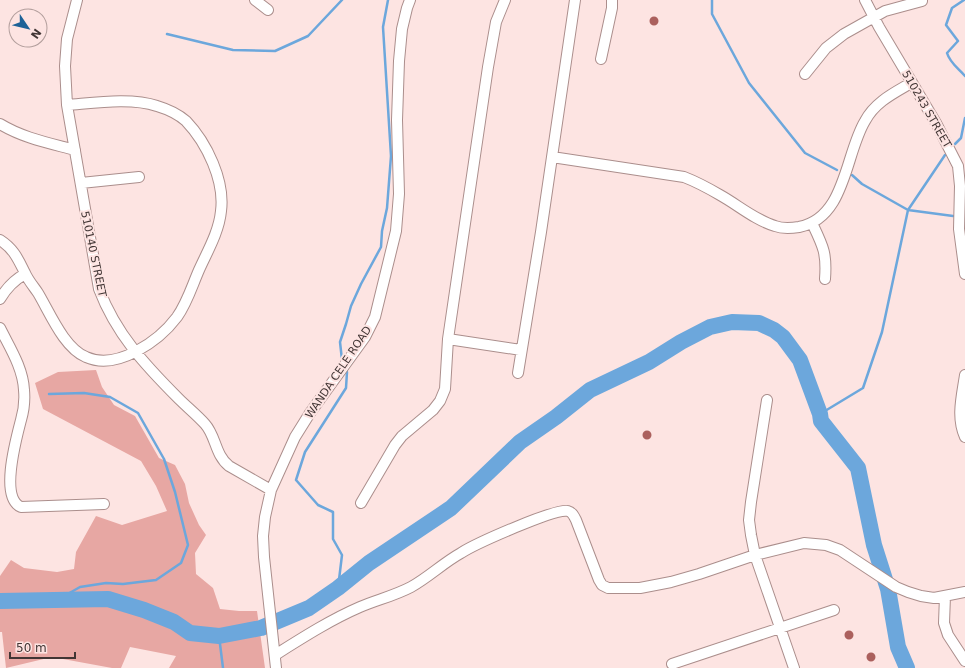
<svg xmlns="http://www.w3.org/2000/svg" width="965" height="668" font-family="'DejaVu Sans',sans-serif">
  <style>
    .green { fill: #e7a7a3 }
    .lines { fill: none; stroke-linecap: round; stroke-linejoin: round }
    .stream { stroke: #6ca7dc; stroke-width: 2.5 }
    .river { stroke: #6ca7dc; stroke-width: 16 }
    .building { fill: #ab605d }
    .street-casing { stroke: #ab8e8c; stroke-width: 12 }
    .street { stroke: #fff; stroke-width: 10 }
    .labels { text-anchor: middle; stroke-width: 4; stroke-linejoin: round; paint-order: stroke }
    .street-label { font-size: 11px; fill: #413534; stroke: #fde4e2 }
  </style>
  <rect width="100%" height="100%" fill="#fde4e2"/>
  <path class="green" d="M 96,370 L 102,387 L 114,405 L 135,416 L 159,458 L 175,465 L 185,484 L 189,503 L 199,525 L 206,535 L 195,553 L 196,574 L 213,588 L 220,609 L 239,611 L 257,611 L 265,668 L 169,668 L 176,656 L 130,647 L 121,668 L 112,668 L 52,657 L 6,668 L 2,632 L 0,632 L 0,576 L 11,560 L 24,568 L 57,572 L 74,569 L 76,552 L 96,516 L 122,525 L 167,511 L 156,486 L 141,461 L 43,409 L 35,383 L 58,372 Z"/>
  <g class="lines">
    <path class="stream" d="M 712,0 L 712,14 L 749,83 L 805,153 L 837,170
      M 964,0 L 952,8 L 946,25 L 958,41 L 947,53 C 950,63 958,68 965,76
      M 167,34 L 233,50 L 275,51 L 308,36 L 342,0
      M 955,144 L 961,138 L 965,118
      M 852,175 L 862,184 L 908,210 L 953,216
      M 342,360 L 340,342 L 346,324 L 351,306 L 361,284 L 381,247 L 382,231 L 387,208 L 391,156 L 383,27 L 388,0
      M 49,394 L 84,393 L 110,397 L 138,413 L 164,459 L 175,492 L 188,545 L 181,563 L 156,580 L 123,584 L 106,583 L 80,587 L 59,599
      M 820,414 L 863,388 L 882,332 L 908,210 L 945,155
      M 338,588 L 342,555 L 333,539 L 333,512 L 318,505 L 296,480 L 305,452 L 346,388 L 347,372
      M 219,636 L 223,668"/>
    <path class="river" d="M 0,601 L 108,599 L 144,610 L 174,622 L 190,633 L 219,636 L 261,628 L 309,608 L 338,588 L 369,563 L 451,508 L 520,442 L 556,417 L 590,390 L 649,362 L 681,342 L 710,327 L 732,322 L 759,323 L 774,330 L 783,337 L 800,360 L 820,414 L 821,421 L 858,468 L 874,545 L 888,589 L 898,647 L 907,668"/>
  </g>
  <path class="building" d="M649.5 21a4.5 4.5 0 1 1 9 0a4.5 4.5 0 1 1-9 0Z
    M642.5 435a4.5 4.5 0 1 1 9 0a4.5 4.5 0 1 1-9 0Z
    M844.5 635a4.5 4.5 0 1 1 9 0a4.5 4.5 0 1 1-9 0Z
    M866.5 657a4.5 4.5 0 1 1 9 0a4.5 4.5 0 1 1-9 0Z"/>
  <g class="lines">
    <g class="street-casing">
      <path id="street" d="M 77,0 L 67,39 L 65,66 L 67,105 L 99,289 C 116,334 145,365 179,399 C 187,407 197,415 205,424 C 216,436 215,455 229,466 L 271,490
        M 255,0 L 268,10
        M 865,0 L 879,27 L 936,123 L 958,166 L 960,186 L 959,229 L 965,274
        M 601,59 L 612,8 L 612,0
        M 805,74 L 826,48 L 844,34 L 885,11 L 922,1
        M 0,124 C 23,138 49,143 75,150
        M 552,157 L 684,177 C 697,182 708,188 720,195 C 738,205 755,220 775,226 C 783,229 792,228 799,227 C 846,218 845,154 865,121 C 875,102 894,93 911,83
        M 81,183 L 139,177
        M 812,223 C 823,246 827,253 825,279
        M 0,240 C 14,249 18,259 25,273 C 28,280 34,287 38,293 C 50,313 64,348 86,357 C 117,371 159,341 177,317 C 187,303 192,286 199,270 C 207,252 219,232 221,211 C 225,181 207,143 186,121 C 178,114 167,109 157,106 C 131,97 93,103 67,105
        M 0,299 C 7,287 14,280 25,274
        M 0,328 C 10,348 23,368 24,390 C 25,401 24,410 21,420 C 15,443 0,498 21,507 L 104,504
        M 448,339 L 521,350
        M 518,373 L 541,232 L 575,0
        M 965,375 C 962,396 956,417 965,437
        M 767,400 L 751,502 L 749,520 L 751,535 L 755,555 L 794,668
        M 361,503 L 395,445 L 402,436 L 433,410 L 440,401 L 445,389 L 448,339 L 488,67 L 496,22 L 505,0
        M 945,596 L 944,623 L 948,635 L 965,661
        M 275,655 C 302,638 330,620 360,607 C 376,600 394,596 411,587 C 429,577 443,563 461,553 C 475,544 555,508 568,511 C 572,512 574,516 576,520 L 599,580 L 602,585 L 608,588 L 640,588 L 671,582 L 699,574 L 755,555 L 804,543 L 826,545 L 840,550 L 896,587 L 908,592 L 921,596 L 934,598 L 965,592
        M 672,664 L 834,610
        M 276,668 L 264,557 L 263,536 L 265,517 L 271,490 L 295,437 L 310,413 L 365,337 L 375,317 L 396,231 L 399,194 L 397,120 L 399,61 L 402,29 L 407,8 L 410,0"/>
    </g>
    <use href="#street" class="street"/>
  </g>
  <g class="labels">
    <g class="street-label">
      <text transform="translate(927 109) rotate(60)" y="4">510243 STREET</text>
      <text transform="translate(94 254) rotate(78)" y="4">510140 STREET</text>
      <text transform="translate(338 372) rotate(-56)" y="4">WANDA CELE ROAD</text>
    </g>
  </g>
  <g transform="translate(28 28) rotate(125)"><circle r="19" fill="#fde4e2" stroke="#b29e9c"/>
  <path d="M0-3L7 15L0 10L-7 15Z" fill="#1d6297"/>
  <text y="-6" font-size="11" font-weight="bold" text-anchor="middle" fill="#413534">N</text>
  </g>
  <path d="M10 652v6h65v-6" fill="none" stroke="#413534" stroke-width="2"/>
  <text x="16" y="652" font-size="12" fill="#413534" stroke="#fde4e2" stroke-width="3" paint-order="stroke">50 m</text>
</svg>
